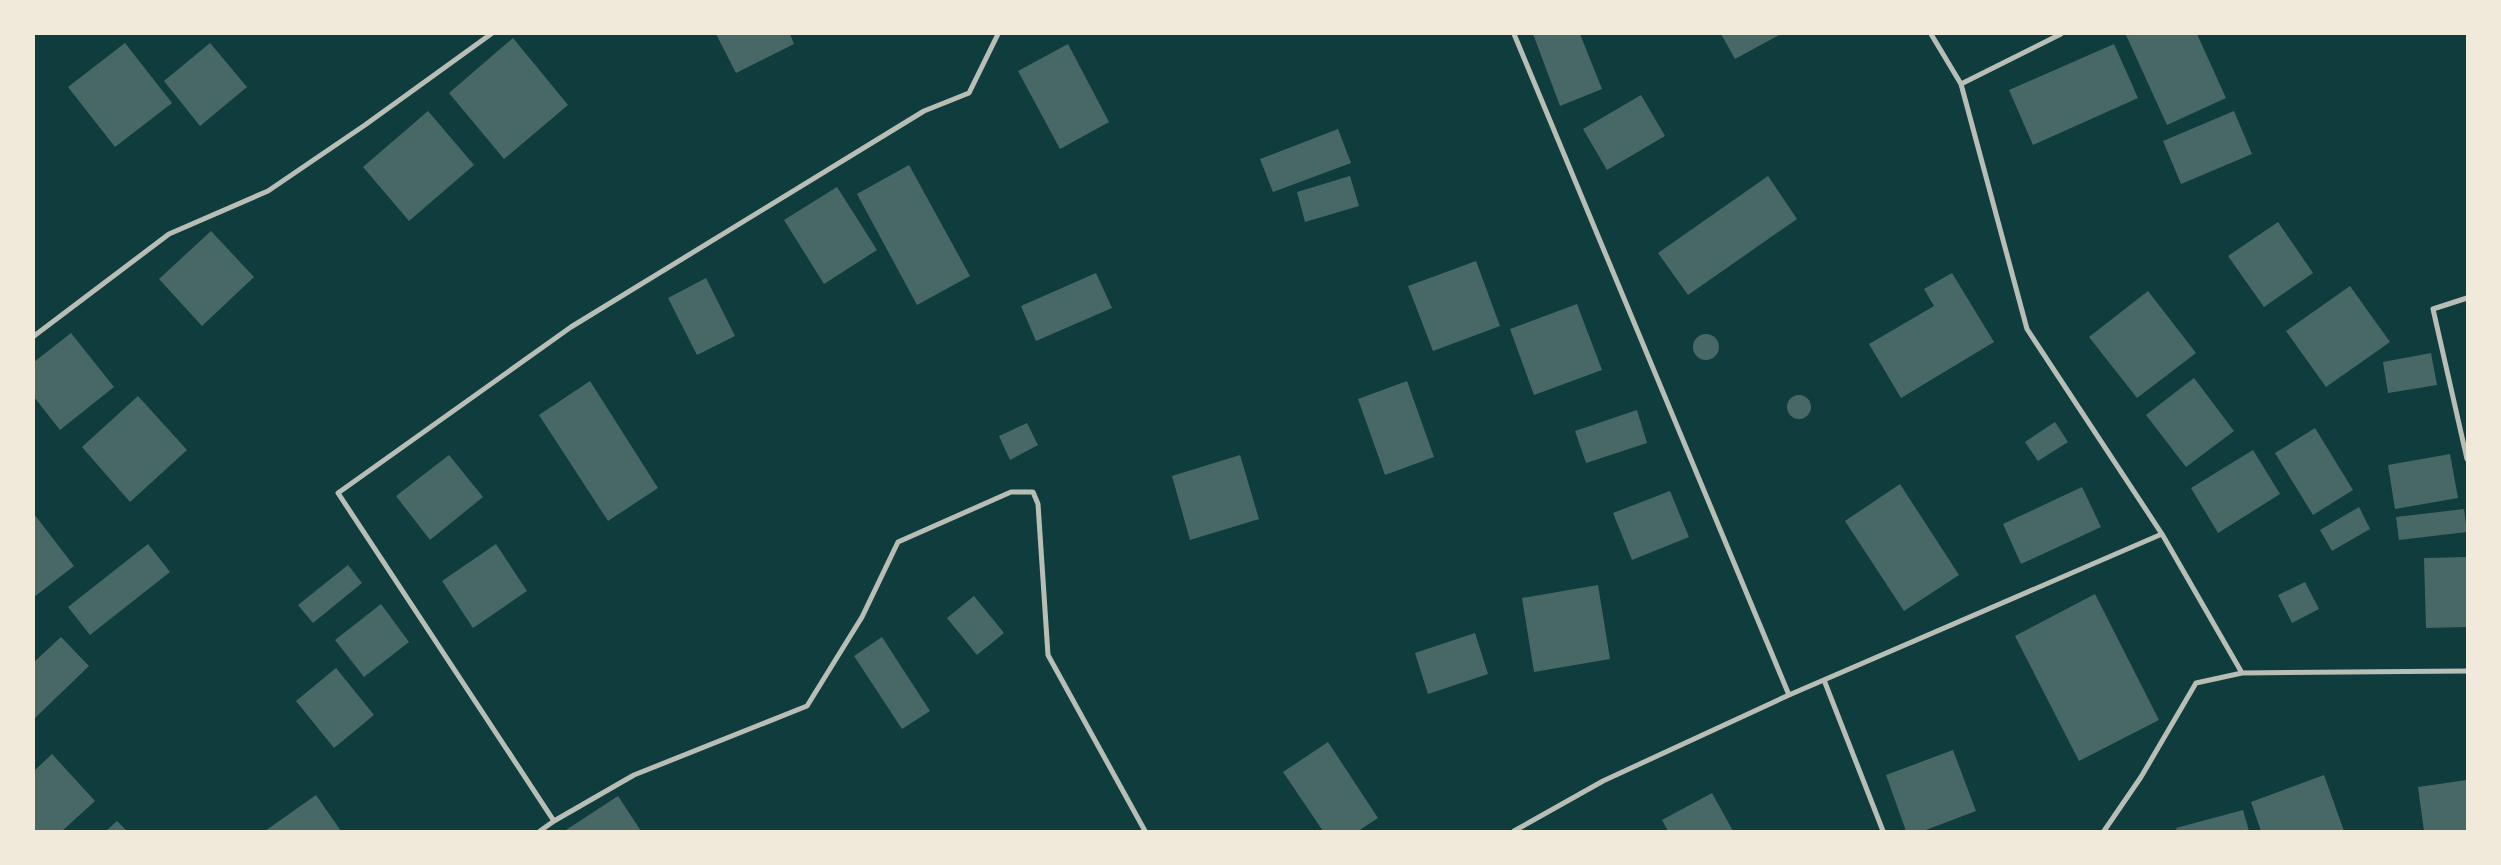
<svg xmlns="http://www.w3.org/2000/svg" width="2501" height="865" font-family="Georgia,serif">
  <style>
    .building { fill: #486865 }
    .lines { fill: none; stroke-linecap: round; stroke-linejoin: round }
    .minor { stroke: #b8beb3; stroke-width: 5 }
  </style>
  <rect width="100%" height="100%" fill="#0f3d3e"/>
  <path class="building" d="M 716,34 L 790,34 L 794,44 L 736,73 Z
    M 1533,34 L 1580,34 L 1602,89 L 1560,106 Z
    M 1721,34 L 1781,34 L 1735,59 Z
    M 2197,34 L 2226,98 L 2167,125 L 2126,35 Z
    M 513,38 L 568,105 L 504,159 L 449,93 Z
    M 125,43 L 172,103 L 115,147 L 68,87 Z
    M 210,43 L 247,87 L 200,126 L 164,81 Z
    M 1068,44 L 1109,122 L 1060,149 L 1018,71 Z
    M 2114,44 L 2138,98 L 2033,145 L 2009,90 Z
    M 1641,95 L 1665,136 L 1607,170 L 1583,129 Z
    M 428,111 L 474,165 L 409,221 L 363,167 Z
    M 2234,111 L 2252,154 L 2181,184 L 2163,141 Z
    M 1338,129 L 1351,163 L 1273,192 L 1260,159 Z
    M 909,165 L 970,276 L 917,305 L 857,194 Z
    M 1350,176 L 1359,206 L 1305,222 L 1297,192 Z
    M 1768,176 L 1797,219 L 1688,295 L 1658,253 Z
    M 837,187 L 877,250 L 824,284 L 784,220 Z
    M 2278,222 L 2313,273 L 2264,307 L 2228,256 Z
    M 211,231 L 254,277 L 202,326 L 159,279 Z
    M 1476,261 L 1500,326 L 1433,351 L 1408,286 Z
    M 1096,273 L 1112,308 L 1036,341 L 1021,306 Z
    M 1952,273 L 1994,342 L 1901,398 L 1869,344 L 1934,306 L 1924,289 Z
    M 706,278 L 735,336 L 697,355 L 668,298 Z
    M 2350,286 L 2390,342 L 2326,387 L 2286,331 Z
    M 2148,291 L 2196,353 L 2137,398 L 2089,337 Z
    M 1577,304 L 1602,370 L 1534,395 L 1510,329 Z
    M 71,333 L 114,387 L 60,430 L 34,397 L 34,362 Z
    M1693 347a13 13 0 1 1 26 0a13 13 0 1 1-26 0Z
    M 2431,353 L 2437,385 L 2388,393 L 2383,362 Z
    M 2194,378 L 2234,431 L 2186,467 L 2146,415 Z
    M 590,381 L 658,488 L 608,521 L 539,415 Z
    M 1407,381 L 1434,457 L 1385,475 L 1358,399 Z
    M1787 407a12 12 0 1 1 24 0a12 12 0 1 1-24 0Z
    M 138,396 L 187,450 L 130,502 L 82,447 Z
    M 1637,410 L 1647,443 L 1586,463 L 1575,431 Z
    M 2055,422 L 2068,442 L 2038,461 L 2025,442 Z
    M 1027,423 L 1038,445 L 1010,460 L 999,436 Z
    M 2315,428 L 2353,490 L 2313,515 L 2275,453 Z
    M 2253,450 L 2280,494 L 2218,533 L 2191,488 Z
    M 2450,454 L 2458,498 L 2395,509 L 2388,465 Z
    M 449,455 L 483,497 L 430,540 L 396,496 Z
    M 1240,455 L 1259,519 L 1190,540 L 1172,476 Z
    M 1900,484 L 1959,575 L 1904,611 L 1845,521 Z
    M 2082,487 L 2101,527 L 2021,564 L 2003,524 Z
    M 1670,491 L 1689,537 L 1632,560 L 1613,513 Z
    M 2359,507 L 2370,529 L 2332,551 L 2320,530 Z
    M 2464,509 L 2467,532 L 2399,540 L 2396,517 Z
    M 34,514 L 74,566 L 34,597 Z
    M 148,544 L 170,572 L 90,635 L 68,607 Z
    M 496,544 L 527,591 L 473,628 L 442,581 Z
    M 2467,557 L 2467,627 L 2426,628 L 2424,558 Z
    M 348,565 L 362,583 L 313,623 L 298,605 Z
    M 2305,582 L 2319,609 L 2292,623 L 2278,595 Z
    M 1598,585 L 1610,659 L 1534,672 L 1522,598 Z
    M 2095,594 L 2159,720 L 2079,761 L 2015,636 Z
    M 974,596 L 1004,633 L 977,655 L 947,618 Z
    M 381,604 L 409,642 L 364,677 L 335,640 Z
    M 1475,633 L 1488,674 L 1428,694 L 1415,653 Z
    M 61,637 L 89,666 L 34,719 L 34,662 Z
    M 882,637 L 930,711 L 902,729 L 854,656 Z
    M 336,668 L 374,715 L 334,748 L 296,701 Z
    M 1328,742 L 1378,818 L 1358,831 L 1323,831 L 1283,772 Z
    M 1953,750 L 1976,811 L 1923,831 L 1906,831 L 1886,775 Z
    M 52,754 L 95,801 L 62,831 L 34,831 L 34,771 Z
    M 2324,775 L 2344,831 L 2261,831 L 2251,802 Z
    M 2467,780 L 2467,831 L 2424,831 L 2418,787 Z
    M 1712,793 L 1733,831 L 1668,831 L 1662,820 Z
    M 316,795 L 341,831 L 265,831 Z
    M 618,796 L 641,831 L 567,831 L 566,830 Z
    M 2243,810 L 2249,831 L 2177,831 L 2176,828 Z
    M 117,821 L 127,831 L 106,831 Z"/>
  <g class="lines">
    <path class="minor" d="M 1514,34 L 1789,695
      M 1931,34 L 1961,84 L 2027,329 L 2162,534
      M 1961,84 L 2061,34
      M 2467,298 L 2433,309 L 2467,459
      M 34,336 L 169,234 L 268,191 L 365,125 L 491,34
      M 1824,680 L 1883,831
      M 554,821 L 338,493 L 571,327 L 924,111 L 969,93 L 998,34
      M 540,831 L 554,821 L 634,775 L 807,706 L 862,617 L 898,542 L 1011,492 L 1033,492 L 1038,504 L 1048,655 L 1145,831
      M 1514,831 L 1603,781 L 1789,695 L 2162,534 L 2242,673 L 2467,671
      M 2104,831 L 2141,777 L 2196,683 L 2242,673"/>
  </g>
  <rect width="2501" height="865" fill="none" stroke="#f1e9da" stroke-width="70"/>
</svg>
